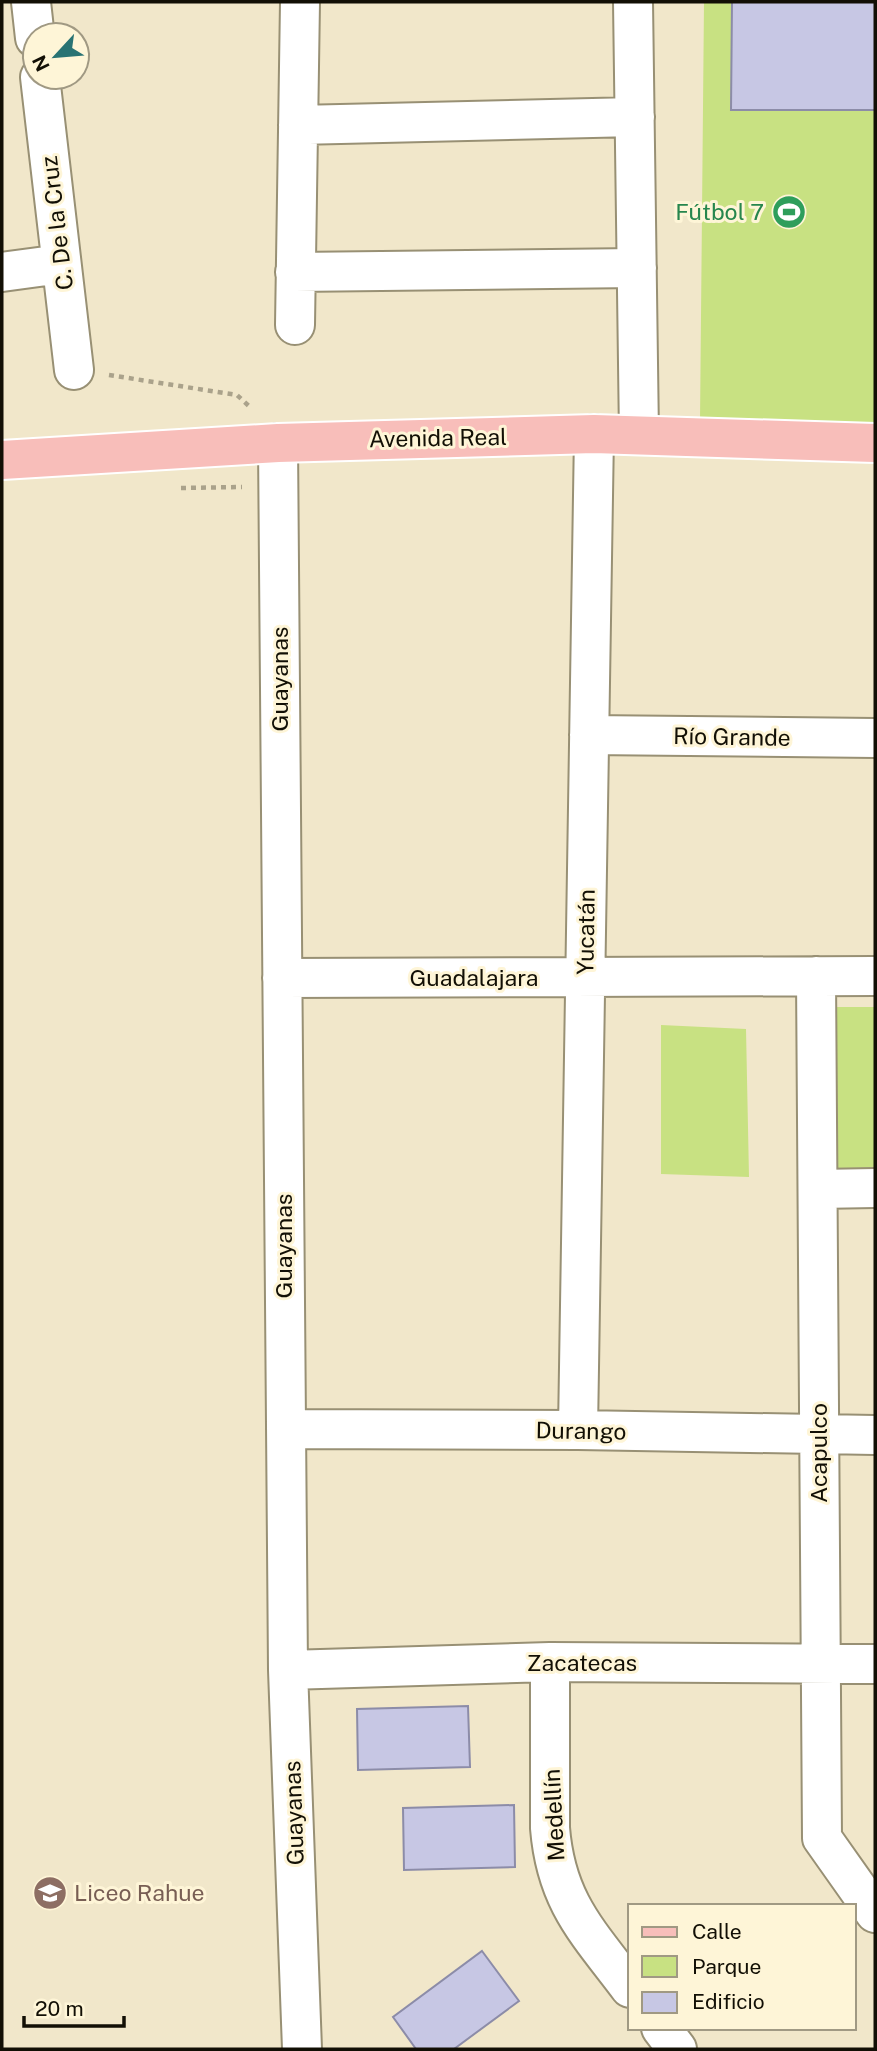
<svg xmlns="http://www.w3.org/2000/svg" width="877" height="2051" font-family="'Public Sans',sans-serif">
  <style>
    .green { fill: #c8e182 }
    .building { fill: #c7c7e4; stroke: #8c8ca8; stroke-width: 2 }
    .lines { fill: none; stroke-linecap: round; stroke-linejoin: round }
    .minor-casing { stroke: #989074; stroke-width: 42 }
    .major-casing { stroke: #fff; stroke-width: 42 }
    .path { stroke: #aaa28b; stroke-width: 4.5; stroke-dasharray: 5 5; stroke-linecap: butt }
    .minor { stroke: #fff; stroke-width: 38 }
    .major { stroke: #f8beba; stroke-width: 38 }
    .labels { text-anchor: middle; stroke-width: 6; stroke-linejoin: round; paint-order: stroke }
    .leisure-label { font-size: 23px; fill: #27864d; stroke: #fef5d7; text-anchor: end }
    .street-label { font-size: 23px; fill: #120f05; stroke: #fef5d7 }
    .education-label { font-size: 23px; fill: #785e54; stroke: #fef5d7; text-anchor: start }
  </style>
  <rect width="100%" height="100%" fill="#f1e7ca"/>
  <path class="green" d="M 704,2 L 875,2 L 875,427 L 700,422 Z
    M 832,1007 L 875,1007 L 875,1174 L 835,1175 Z
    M 661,1025 L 746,1029 L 749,1177 L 661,1174 Z"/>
  <path class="building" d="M 732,2 L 875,2 L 875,110 L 731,110 Z
    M 468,1706 L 470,1767 L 358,1770 L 357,1709 Z
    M 514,1805 L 515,1867 L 404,1870 L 403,1808 Z
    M 482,1951 L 519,2001 L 454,2049 L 416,2049 L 393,2017 Z"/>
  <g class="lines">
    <g class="minor-casing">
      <path id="minor" d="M 31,2 L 35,38
        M 633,2 L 639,435
        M 40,77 L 74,370
        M 298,125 L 635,117
        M 2,272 L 61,264
        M 295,272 L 637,268
        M 295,325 L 300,2
        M 278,443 L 288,1670 L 302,2049
        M 589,735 L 875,738
        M 816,976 L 822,1838 L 875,1913
        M 282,978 L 875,976
        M 818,1189 L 875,1188
        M 286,1429 L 578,1430 L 875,1435
        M 578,1430 L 594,434
        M 550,1662 L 550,1828 C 556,1902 588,1932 630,1988
        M 288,1670 L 550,1662 L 875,1664
        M 661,2028 L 677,2049"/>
    </g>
    <g class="major-casing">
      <path id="major" d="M 2,460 L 278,443 L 594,434 L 875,443"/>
    </g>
    <path class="path" d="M 109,375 L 237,395 L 251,408
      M 181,488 L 242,487"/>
    <use href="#minor" class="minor"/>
    <use href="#major" class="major"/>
  </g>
  <defs>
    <g id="stadium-disc" transform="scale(1.75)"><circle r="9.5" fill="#2e9e5b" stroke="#fef5d7"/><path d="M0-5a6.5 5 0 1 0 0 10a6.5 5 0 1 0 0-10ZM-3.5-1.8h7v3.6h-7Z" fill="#fff"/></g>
    <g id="school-disc" transform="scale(1.75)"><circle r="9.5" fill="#8d6e63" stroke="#fef5d7"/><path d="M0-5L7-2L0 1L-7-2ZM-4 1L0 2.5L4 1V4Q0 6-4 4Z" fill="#fff"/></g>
  </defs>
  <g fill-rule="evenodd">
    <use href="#stadium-disc" x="789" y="212"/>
    <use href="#school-disc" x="50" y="1893"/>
  </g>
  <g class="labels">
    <g class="leisure-label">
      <text x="764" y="220">Fútbol 7</text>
    </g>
    <g class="street-label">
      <text transform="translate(57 223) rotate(-97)" y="8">C. De la Cruz</text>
      <text transform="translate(438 438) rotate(-1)" y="8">Avenida Real</text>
      <text transform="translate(280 679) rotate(-90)" y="8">Guayanas</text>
      <text transform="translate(732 737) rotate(1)" y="8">Río Grande</text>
      <text transform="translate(586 932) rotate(-89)" y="8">Yucatán</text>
      <text x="474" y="986">Guadalajara</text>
      <text transform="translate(284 1246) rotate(-90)" y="8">Guayanas</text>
      <text transform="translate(581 1431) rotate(1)" y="8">Durango</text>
      <text transform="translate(819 1453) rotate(-90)" y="8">Acapulco</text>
      <text x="582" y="1671">Zacatecas</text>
      <text transform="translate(294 1813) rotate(-92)" y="8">Guayanas</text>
      <text transform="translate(554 1815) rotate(-93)" y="8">Medellín</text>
    </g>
    <g class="education-label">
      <text x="74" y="1901">Liceo Rahue</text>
    </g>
  </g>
  <rect width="877" height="2051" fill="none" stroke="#120f05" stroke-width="7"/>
  <rect x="628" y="1904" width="228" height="126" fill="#fef5d7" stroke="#a09983" stroke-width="2"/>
  <rect x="642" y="1927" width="35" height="10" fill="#f8beba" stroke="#a09983" stroke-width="2"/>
  <text x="692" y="1939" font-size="21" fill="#120f05">Calle</text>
  <rect x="642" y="1956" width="35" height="21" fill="#c8e182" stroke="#a09983" stroke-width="2"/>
  <text x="692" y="1974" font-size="21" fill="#120f05">Parque</text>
  <rect x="642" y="1992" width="35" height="21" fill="#c7c7e4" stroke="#a09983" stroke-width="2"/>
  <text x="692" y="2009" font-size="21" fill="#120f05">Edificio</text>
  <g transform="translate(56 56) rotate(244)"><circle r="33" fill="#fef5d7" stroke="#a09983" stroke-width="2"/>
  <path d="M0-5L12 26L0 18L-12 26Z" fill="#297373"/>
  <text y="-10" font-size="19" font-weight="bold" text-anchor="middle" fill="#120f05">N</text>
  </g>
  <path d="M24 2016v10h100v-10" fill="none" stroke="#120f05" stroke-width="3.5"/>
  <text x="35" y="2016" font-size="21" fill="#120f05" stroke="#fef5d7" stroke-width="5" paint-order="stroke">20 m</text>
</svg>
